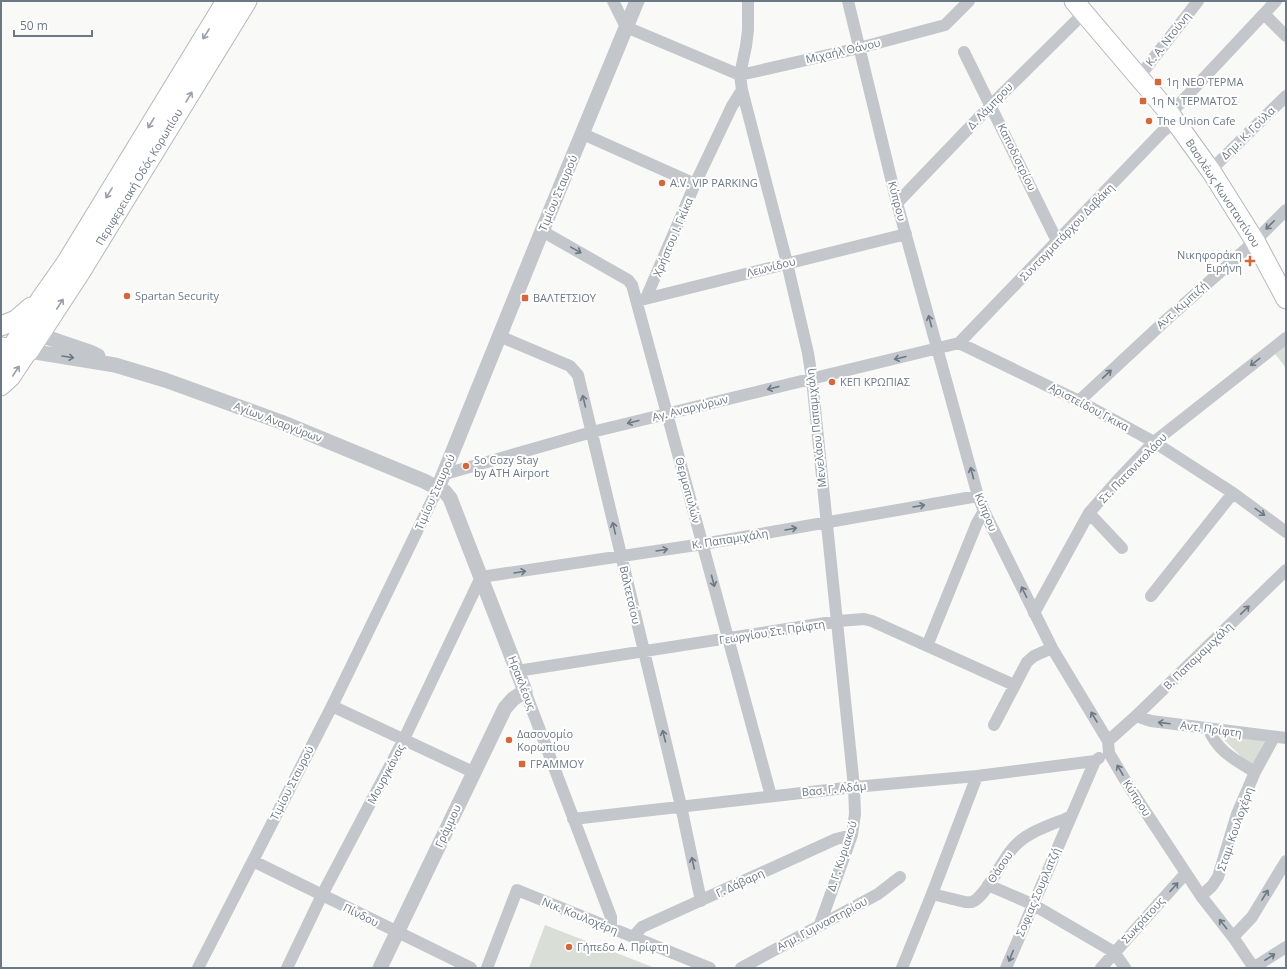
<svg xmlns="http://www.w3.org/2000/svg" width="1287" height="969" font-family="'Open Sans',sans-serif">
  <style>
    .green { fill: #d9ded7 }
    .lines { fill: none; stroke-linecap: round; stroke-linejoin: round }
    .secondary-casing { stroke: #b3b8bd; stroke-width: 19 }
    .primary-casing { stroke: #b4b8bc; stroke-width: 21 }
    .minor { stroke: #c3c6ca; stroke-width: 12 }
    .tertiary { stroke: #c3c6ca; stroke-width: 15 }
    .secondary { stroke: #fff; stroke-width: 17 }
    .primary { stroke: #fff; stroke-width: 19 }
    .oneway { stroke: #97a0aa }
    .oneway2 { stroke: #6b7885 }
    .poi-dot { fill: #d4683d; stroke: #fff; stroke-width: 1.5 }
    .labels { text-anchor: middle; stroke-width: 4; stroke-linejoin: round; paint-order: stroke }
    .street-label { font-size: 11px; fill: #6b7885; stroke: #fff }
    .poi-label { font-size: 11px; fill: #6b7885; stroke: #fff; text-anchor: start }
  </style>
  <rect width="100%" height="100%" fill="#f9f9f7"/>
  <path class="green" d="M 1286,341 L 1286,368 L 1273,351 Z
    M 1213,729 L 1267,736 L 1252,767 Z
    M 545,925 L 655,968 L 529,968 Z"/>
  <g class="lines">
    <g class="secondary-casing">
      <path id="secondary" d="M 1,372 L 11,349
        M 1,387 L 11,378 L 29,351"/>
    </g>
    <g class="primary-casing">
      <path id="primary" d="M 1074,1 L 1170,114 L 1211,171 L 1255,241 L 1286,299
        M 1,326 L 16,320 L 31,307
        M 1,347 L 29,351 L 80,273 L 247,1
        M 11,349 L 40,300 L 66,263 L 226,1"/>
    </g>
    <path class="minor" d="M 613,1 L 626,27 L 740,75
      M 748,1 L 748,30 L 746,46 L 740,75 L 742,90 L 787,263 L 808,353 L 812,379 L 854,787 L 855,814 L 852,835 L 820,924
      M 848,1 L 897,203 L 978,496 L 984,511 L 1052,648 L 1108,741 L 1109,753 L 1128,785 L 1201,896 L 1233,937 L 1254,968
      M 1264,14 L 1286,36
      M 964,52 L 1057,241
      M 740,75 L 859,48 L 945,25 L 969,1
      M 1139,77 L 1198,1
      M 1170,114 L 1276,1
      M 583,134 L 695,184
      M 1211,171 L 1217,164 L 1286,96
      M 897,203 L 991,105 L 1085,12
      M 542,231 L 628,280 L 632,285 L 771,796
      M 646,298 L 695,184 L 732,106 L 742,90
      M 637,301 L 906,234
      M 499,336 L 570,366 L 578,375 L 681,806 L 701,901
      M 959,343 L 1162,132 L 1175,122
      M 1079,401 L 1165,321 L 1255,241 L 1286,210
      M 445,474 L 592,432 L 959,343 L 1079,401 L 1154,442 L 1233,493 L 1286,532
      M 1089,513 L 1122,548
      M 1151,596 L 1233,493
      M 1034,613 L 1089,513 L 1117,481 L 1154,442 L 1286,338
      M 927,646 L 977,523 L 984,511
      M 517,671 L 838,621 L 864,619 L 872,621 L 1014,685
      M 525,691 L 611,917 L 611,928
      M 332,706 L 473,772
      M 1136,716 L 1151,721 L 1286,738
      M 994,725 L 1027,662 L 1034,656 L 1052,648
      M 1208,728 C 1218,752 1234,759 1255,772
      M 1108,741 L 1136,716 L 1286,570
      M 573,819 L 854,787 L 977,776 L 1095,761
      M 253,861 L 471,968
      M 988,885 L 1032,904 L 1114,952 L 1125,968
      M 932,894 L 977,776
      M 1201,896 L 1212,886 L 1218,877 L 1237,814 L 1255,772 L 1274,737
      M 633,937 L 642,927 L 836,839 L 852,835
      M 1233,937 L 1252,917 L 1286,861
      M 198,968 L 332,706 L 438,488
      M 287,968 L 322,895 L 404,739 L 481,577 L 703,544 L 978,496
      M 487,968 L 517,890 L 710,968
      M 741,968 L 878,894 L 900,877
      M 902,968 L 932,894 L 965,902 C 968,902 971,903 974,901 C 988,893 1001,861 1013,848 C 1026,832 1051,825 1070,817
      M 1006,968 L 1095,761 L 1099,758
      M 1101,968 L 1186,873
      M 1253,968 L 1286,947"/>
    <path class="tertiary" d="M 40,335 L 90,352 L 98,356
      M 29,351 L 115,365 L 165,380 L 281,422 L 424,481 L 445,492 L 450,498 L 525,691 L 513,699 L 505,708 L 380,968
      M 438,488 L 542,231 L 637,1"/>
    <use href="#secondary" class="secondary"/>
    <use href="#primary" class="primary"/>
  </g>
  <defs><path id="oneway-shaft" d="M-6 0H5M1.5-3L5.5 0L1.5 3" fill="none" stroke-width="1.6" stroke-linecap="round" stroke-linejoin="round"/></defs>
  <g class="oneway">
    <use href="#oneway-shaft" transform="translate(206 34) rotate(122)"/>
    <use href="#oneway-shaft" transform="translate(189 97) rotate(-59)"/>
    <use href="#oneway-shaft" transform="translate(151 123) rotate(121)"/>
    <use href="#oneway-shaft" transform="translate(109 193) rotate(122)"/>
    <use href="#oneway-shaft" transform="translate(60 304) rotate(-57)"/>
    <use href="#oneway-shaft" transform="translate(16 371) rotate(-57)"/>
  </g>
  <g class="oneway2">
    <use href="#oneway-shaft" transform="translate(1270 225) rotate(135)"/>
    <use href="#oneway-shaft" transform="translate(576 250) rotate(29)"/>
    <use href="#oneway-shaft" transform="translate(930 321) rotate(-105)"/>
    <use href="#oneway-shaft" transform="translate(68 357) rotate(9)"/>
    <use href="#oneway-shaft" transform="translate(900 358) rotate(166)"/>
    <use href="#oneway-shaft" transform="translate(1255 362) rotate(142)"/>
    <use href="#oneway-shaft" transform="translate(1107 374) rotate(-43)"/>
    <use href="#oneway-shaft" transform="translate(773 388) rotate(166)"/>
    <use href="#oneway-shaft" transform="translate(584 401) rotate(-104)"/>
    <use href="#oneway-shaft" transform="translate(633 422) rotate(166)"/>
    <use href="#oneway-shaft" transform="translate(972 473) rotate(-105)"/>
    <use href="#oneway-shaft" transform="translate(919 506) rotate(-10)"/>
    <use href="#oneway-shaft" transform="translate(1260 512) rotate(36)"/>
    <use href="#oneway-shaft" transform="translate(614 528) rotate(-103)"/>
    <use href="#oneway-shaft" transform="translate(791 529) rotate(-10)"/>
    <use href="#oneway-shaft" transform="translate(662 550) rotate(-9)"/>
    <use href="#oneway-shaft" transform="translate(520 572) rotate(-9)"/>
    <use href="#oneway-shaft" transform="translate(713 581) rotate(75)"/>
    <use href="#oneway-shaft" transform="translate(1024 592) rotate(-116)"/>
    <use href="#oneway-shaft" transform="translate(1245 610) rotate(-44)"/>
    <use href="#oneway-shaft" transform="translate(1094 717) rotate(-121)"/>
    <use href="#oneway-shaft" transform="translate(1164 723) rotate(-173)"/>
    <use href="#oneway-shaft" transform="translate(664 736) rotate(-104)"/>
    <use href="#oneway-shaft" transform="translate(1120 770) rotate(-120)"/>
    <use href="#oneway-shaft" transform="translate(693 863) rotate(-102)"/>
    <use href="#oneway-shaft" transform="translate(1174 887) rotate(-48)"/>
    <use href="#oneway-shaft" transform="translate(1265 895) rotate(-58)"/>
    <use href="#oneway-shaft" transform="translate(1223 924) rotate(-128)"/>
    <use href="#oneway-shaft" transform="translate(1011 956) rotate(112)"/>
    <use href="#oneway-shaft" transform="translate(1270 957) rotate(-33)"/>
  </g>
  <g class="poi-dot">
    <rect x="1154" y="78" width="8" height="8" rx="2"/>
    <rect x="1139" y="97" width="8" height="8" rx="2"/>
    <circle cx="1149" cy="121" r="4"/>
    <circle cx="662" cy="183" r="4"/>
    <path d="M1248 255h4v4h4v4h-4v4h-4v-4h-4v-4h4z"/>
    <circle cx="127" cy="296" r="4"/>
    <rect x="521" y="294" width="8" height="8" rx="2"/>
    <circle cx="832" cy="382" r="4"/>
    <circle cx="466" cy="466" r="4"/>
    <circle cx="509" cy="740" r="4"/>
    <rect x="518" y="760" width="8" height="8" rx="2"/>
    <circle cx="569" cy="947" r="4"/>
  </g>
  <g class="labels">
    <g class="street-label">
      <text transform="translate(1168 39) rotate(-52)" y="4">Κ. Α. Ντούνη</text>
      <text transform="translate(843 51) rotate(-13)" y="4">Μιχαήλ Θάνου</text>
      <text transform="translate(990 106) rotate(-46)" y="4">Δ. Λάμπρου</text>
      <text transform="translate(1248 133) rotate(-44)" y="4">Δημ. Κ. Γούλα</text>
      <text transform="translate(1017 157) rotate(64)" y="4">Καποδιστρίου</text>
      <text transform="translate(139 177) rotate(-59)" y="4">Περιφερειακή Οδός Κορωπίου</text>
      <text transform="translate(558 193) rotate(-67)" y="4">Τιμίου Σταυρού</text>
      <text transform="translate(1223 193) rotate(57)" y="4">Βασιλέως Κωνσταντίνου</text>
      <text transform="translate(897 201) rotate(75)" y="4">Κύπρου</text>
      <text transform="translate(1067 232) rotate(-46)" y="4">Συνταγματάρχου Δαβάκη</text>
      <text transform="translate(673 237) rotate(-67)" y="4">Χρήστου Ι. Γκίκα</text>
      <text transform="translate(771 267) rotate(-14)" y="4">Λεωνίδου</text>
      <text transform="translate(1182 305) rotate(-42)" y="4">Αντ. Κιμπιζή</text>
      <text transform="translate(1089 407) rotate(28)" y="4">Αριστείδου Γκικα</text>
      <text transform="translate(690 408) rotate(-14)" y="4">Αγ. Αναργύρων</text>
      <text transform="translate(278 422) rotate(21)" y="4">Αγίων Αναργύρων</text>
      <text transform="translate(816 428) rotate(-96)" y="4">Μενελάου Παπαμιχάλη</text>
      <text transform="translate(1133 468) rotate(-46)" y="4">Στ. Πατανικολάου</text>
      <text transform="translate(688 490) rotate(75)" y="4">Θερμοπυλών</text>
      <text transform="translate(435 492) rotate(-66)" y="4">Τιμίου Σταυρού</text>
      <text transform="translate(986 512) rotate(67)" y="4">Κύπρου</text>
      <text transform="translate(730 539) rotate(-9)" y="4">Κ. Παπαμιχάλη</text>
      <text transform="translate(630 595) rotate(77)" y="4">Βαλτετσίου</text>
      <text transform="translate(772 632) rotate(-9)" y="4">Γεωργίου Στ. Πρίφτη</text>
      <text transform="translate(1198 656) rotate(-44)" y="4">Β. Παπαμαμιχάλη</text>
      <text transform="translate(522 683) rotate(69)" y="4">Ηρακλέους</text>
      <text transform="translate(1211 729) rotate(8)" y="4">Αντ. Πρίφτη</text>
      <text transform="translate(386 774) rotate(-62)" y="4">Μουργκάνας</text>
      <text transform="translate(292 783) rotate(-63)" y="4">Τιμίου Σταυρού</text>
      <text transform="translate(834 789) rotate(-6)" y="4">Βασ. Γ. Αδάμ</text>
      <text transform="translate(1137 798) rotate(57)" y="4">Κύπρου</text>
      <text transform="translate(448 826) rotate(-65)" y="4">Γράμμου</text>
      <text transform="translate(1235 829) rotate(-71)" y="4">Σταμ. Κουλοχέρη</text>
      <text transform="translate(842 856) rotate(-72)" y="4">Δ. Γ. Κυριακού</text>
      <text transform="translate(1000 867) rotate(-56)" y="4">Θάσου</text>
      <text transform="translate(740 883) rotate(-25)" y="4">Γ. Δάβαρη</text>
      <text transform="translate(1038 892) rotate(-67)" y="4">Σοφιας Σουρλατζή</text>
      <text transform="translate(361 915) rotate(26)" y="4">Πίνδου</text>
      <text transform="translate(580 916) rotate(22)" y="4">Νικ. Κουλοχέρη</text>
      <text transform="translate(1143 920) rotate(-48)" y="4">Σωκράτους</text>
      <text transform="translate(822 924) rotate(-28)" y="4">Αημ. Γυμναστηρίου</text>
    </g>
    <g class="poi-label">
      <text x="1166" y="86">1η ΝΕΟ ΤΕΡΜΑ</text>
      <text x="1151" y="105">1η Ν. ΤΕΡΜΑΤΟΣ</text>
      <text x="1157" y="125">The Union Cafe</text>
      <text x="670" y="187">A.V. VIP PARKING</text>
      <text x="1242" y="259" text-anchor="end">Νικηφοράκη<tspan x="1242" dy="13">Ειρήνη</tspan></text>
      <text x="135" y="300">Spartan Security</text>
      <text x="533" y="302">ΒΑΛΤΕΤΣΙΟΥ</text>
      <text x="840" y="386">ΚΕΠ ΚΡΩΠΙΑΣ</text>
      <text x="474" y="464">So Cozy Stay<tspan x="474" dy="13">by ATH Airport</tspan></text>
      <text x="517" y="738">Δασονομίο<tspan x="517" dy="13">Κορωπίου</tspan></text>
      <text x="530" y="768">ΓΡΑΜΜΟΥ</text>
      <text x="577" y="951">Γήπεδο Α. Πρίφτη</text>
    </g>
  </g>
  <rect width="1287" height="969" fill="none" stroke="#6b7885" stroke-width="4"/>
  <path d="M14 30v6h78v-6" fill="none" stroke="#6b7885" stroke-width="2"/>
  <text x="20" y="30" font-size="12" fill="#6b7885" stroke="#ffffff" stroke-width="3" paint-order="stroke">50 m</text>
</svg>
